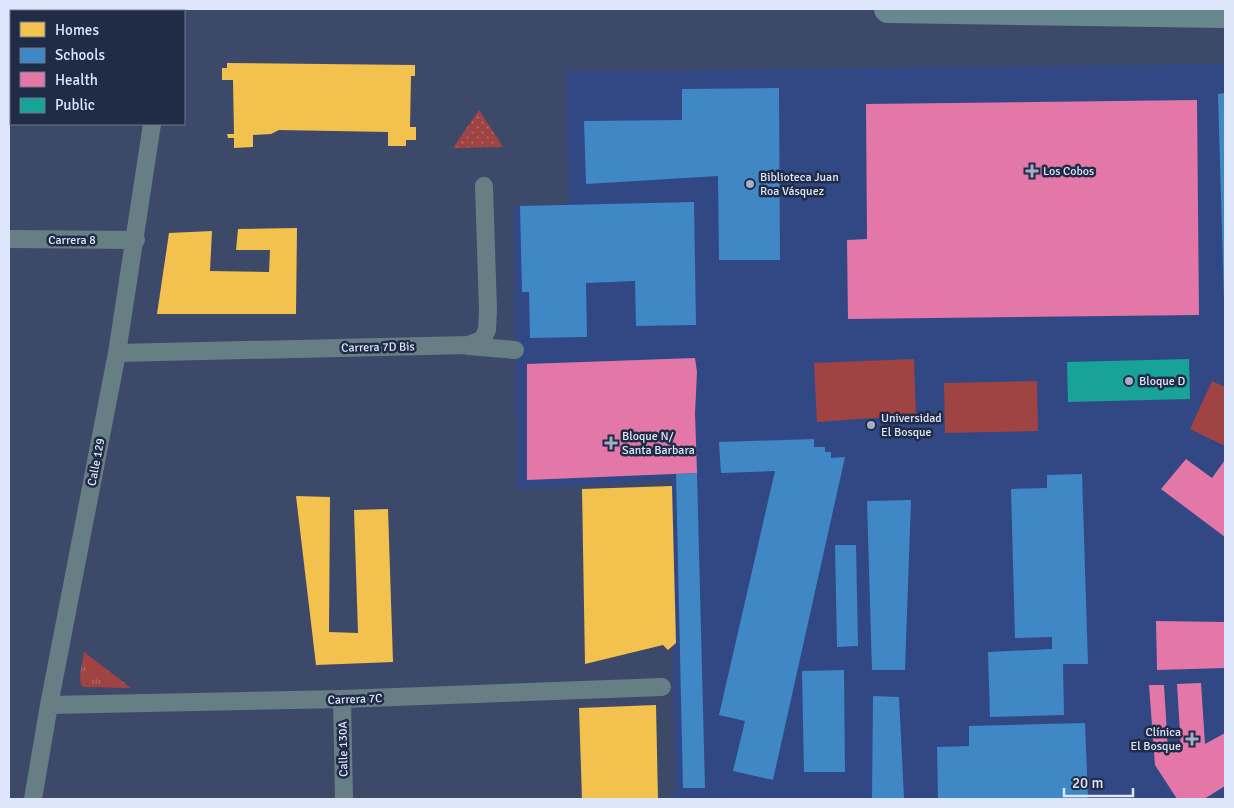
<svg xmlns="http://www.w3.org/2000/svg" width="1234" height="808" font-family="Signika,sans-serif">
  <style>
    .built { fill: #324885 }
    .grass { fill: url(#grass-tufts) }
    .park { fill: url(#park-dots) }
    .pitch { fill: #9f4443 }
    .homes { fill: #f2c14e }
    .schools { fill: #3f88c5 }
    .health { fill: #e377a8 }
    .public { fill: #17a398 }
    .lines { fill: none; stroke-linecap: round; stroke-linejoin: round }
    .minor { stroke: #687e85; stroke-width: 18 }
    .primary { stroke: #688890; stroke-width: 28 }
    .poi-dot { fill: #a5afc8; stroke: #202b45; stroke-width: 2 }
    .labels { text-anchor: middle; stroke-width: 5; stroke-linejoin: round; paint-order: stroke }
    .poi-label { font-size: 12px; fill: #dde6fb; stroke: #202b45; text-anchor: start }
    .street-label { font-size: 12px; fill: #dde6fb; stroke: #202b45 }
  </style>
  <defs>
    <pattern id="grass-tufts" width="24" height="20" patternUnits="userSpaceOnUse" patternTransform="scale(1.25)"><rect width="24" height="20" fill="#9f4443"/><path d="M3 7l-1-3M5 7V3M7 7l1-3M15 17l-1-3M17 17v-4M19 17l1-3" fill="none" stroke="#b06868"/></pattern>
    <pattern id="park-dots" width="8" height="8" patternUnits="userSpaceOnUse" patternTransform="scale(1.25)"><rect width="8" height="8" fill="#9f4443"/><path d="M2 2h.1M6 6h.1" fill="none" stroke="#b06868" stroke-width="1.8" stroke-linecap="round"/></pattern>
  </defs>
  <rect width="100%" height="100%" fill="#3d4969"/>
  <path class="built" d="M 1225,64 L 1225,799 L 675,799 L 670,480 L 517,490 L 513,206 L 568,204 L 566,71 Z"/>
  <path class="grass" d="M 84,652 L 131,688 L 84,687 L 81,685 L 80,675 Z"/>
  <path class="park" d="M 479,110 L 503,147 L 453,148 Z"/>
  <path class="pitch" d="M 914,359 L 916,415 L 817,422 L 814,363 Z
    M 1037,381 L 1038,431 L 945,433 L 944,383 Z
    M 1212,381 L 1225,387 L 1225,446 L 1190,429 Z"/>
  <path class="homes" d="M 9,39 L 11,39 L 11,97 L 9,97 Z
    M 227,63 L 415,65 L 415,76 L 411,76 L 410,127 L 416,127 L 416,140 L 406,140 L 406,146 L 388,146 L 388,132 L 279,130 L 271,134 L 253,135 L 253,147 L 234,148 L 234,138 L 228,138 L 227,134 L 234,134 L 233,80 L 222,80 L 222,68 L 227,68 Z
    M 297,228 L 296,314 L 157,314 L 169,233 L 212,231 L 210,271 L 269,272 L 270,250 L 236,250 L 238,229 Z
    M 672,486 L 676,643 L 668,650 L 663,645 L 585,664 L 582,489 Z
    M 296,496 L 330,497 L 329,632 L 358,633 L 354,510 L 388,509 L 393,662 L 316,665 Z
    M 656,705 L 658,799 L 582,799 L 579,708 Z"/>
  <path class="schools" d="M 779,88 L 780,260 L 719,260 L 718,176 L 586,184 L 584,121 L 682,120 L 682,89 Z
    M 1225,93 L 1225,300 L 1224,300 L 1218,94 Z
    M 694,202 L 696,325 L 636,326 L 635,281 L 586,283 L 587,337 L 530,338 L 529,292 L 522,292 L 520,206 Z
    M 814,439 L 814,447 L 825,447 L 825,452 L 831,452 L 831,458 L 845,457 L 773,780 L 733,771 L 745,721 L 719,715 L 775,471 L 721,473 L 719,442 Z
    M 697,473 L 705,788 L 683,788 L 676,474 Z
    M 1082,474 L 1088,664 L 1063,664 L 1064,715 L 990,717 L 988,652 L 1052,649 L 1052,637 L 1015,638 L 1011,489 L 1047,488 L 1047,475 Z
    M 911,500 L 905,670 L 872,670 L 867,501 Z
    M 835,545 L 856,545 L 858,646 L 837,647 Z
    M 844,670 L 845,772 L 804,772 L 802,671 Z
    M 873,696 L 899,697 L 904,799 L 872,799 Z
    M 1085,723 L 1088,799 L 938,799 L 937,747 L 969,746 L 969,726 Z"/>
  <path class="health" d="M 1197,100 L 1199,315 L 848,319 L 847,240 L 867,239 L 866,104 Z
    M 695,358 L 697,372 L 695,413 L 697,473 L 527,480 L 527,364 Z
    M 1186,459 L 1212,478 L 1225,460 L 1225,537 L 1161,489 Z
    M 1156,621 L 1225,622 L 1225,668 L 1157,670 Z
    M 1201,683 L 1205,744 L 1225,733 L 1225,786 L 1204,799 L 1177,799 L 1155,765 L 1149,685 L 1164,685 L 1168,750 L 1181,749 L 1177,684 Z"/>
  <path class="public" d="M 1189,359 L 1190,399 L 1068,402 L 1067,362 Z"/>
  <g class="lines">
    <path class="minor" d="M 166,11 L 166,9
      M 9,239 L 136,240
      M 468,346 L 515,350
      M 117,353 L 468,345 L 482,340 L 487,330 L 488,310 L 484,186
      M 342,699 L 344,799
      M 49,705 L 342,699 L 662,687
      M 33,799 L 49,705 L 117,353 L 152,124"/>
    <path class="primary" d="M 888,9 L 1225,14"/>
  </g>
  <g class="poi-dot">
    <path d="M1029.5 163.5h5v5h5v5h-5v5h-5v-5h-5v-5h5z"/>
    <circle cx="750" cy="184" r="5"/>
    <circle cx="1129" cy="381" r="5"/>
    <circle cx="871" cy="425" r="5"/>
    <path d="M608.5 435.5h5v5h5v5h-5v5h-5v-5h-5v-5h5z"/>
    <path d="M1189.5 731.5h5v5h5v5h-5v5h-5v-5h-5v-5h5z"/>
  </g>
  <g class="labels">
    <g class="poi-label">
      <text x="1043" y="175">Los Cobos</text>
      <text x="760" y="181">Biblioteca Juan<tspan x="760" dy="14">Roa Vásquez</tspan></text>
      <text x="1139" y="385">Bloque D</text>
      <text x="881" y="422">Universidad<tspan x="881" dy="14">El Bosque</tspan></text>
      <text x="622" y="440">Bloque N/<tspan x="622" dy="14">Santa Barbara</tspan></text>
      <text x="1181" y="736" text-anchor="end">Clínica<tspan x="1181" dy="14">El Bosque</tspan></text>
    </g>
    <g class="street-label">
      <text x="72" y="244">Carrera 8</text>
      <text transform="translate(378 347) rotate(-1)" y="4">Carrera 7D Bis</text>
      <text transform="translate(96 462) rotate(-79)" y="4">Calle 129</text>
      <text transform="translate(355 699) rotate(-2)" y="4">Carrera 7C</text>
      <text transform="translate(343 749) rotate(-91)" y="4">Calle 130A</text>
    </g>
  </g>
  <rect width="1234" height="808" fill="none" stroke="#dde6fb" stroke-width="20"/>
  <rect x="10" y="10" width="175" height="115" fill="#202b45" stroke="#6c768e"/>
  <rect x="20" y="22" width="25" height="15" fill="#f2c14e" stroke="#6c768e"/>
  <text x="55" y="35" font-size="15" fill="#dde6fb">Homes</text>
  <rect x="20" y="48" width="25" height="15" fill="#3f88c5" stroke="#6c768e"/>
  <text x="55" y="60" font-size="15" fill="#dde6fb">Schools</text>
  <rect x="20" y="72" width="25" height="15" fill="#e377a8" stroke="#6c768e"/>
  <text x="55" y="85" font-size="15" fill="#dde6fb">Health</text>
  <rect x="20" y="98" width="25" height="15" fill="#17a398" stroke="#6c768e"/>
  <text x="55" y="110" font-size="15" fill="#dde6fb">Public</text>
  <path d="M1064 788v8h69v-8" fill="none" stroke="#dde6fb" stroke-width="2.5"/>
  <text x="1072" y="788" font-size="15" fill="#dde6fb" stroke="#202b45" stroke-width="4" paint-order="stroke">20 m</text>
</svg>
